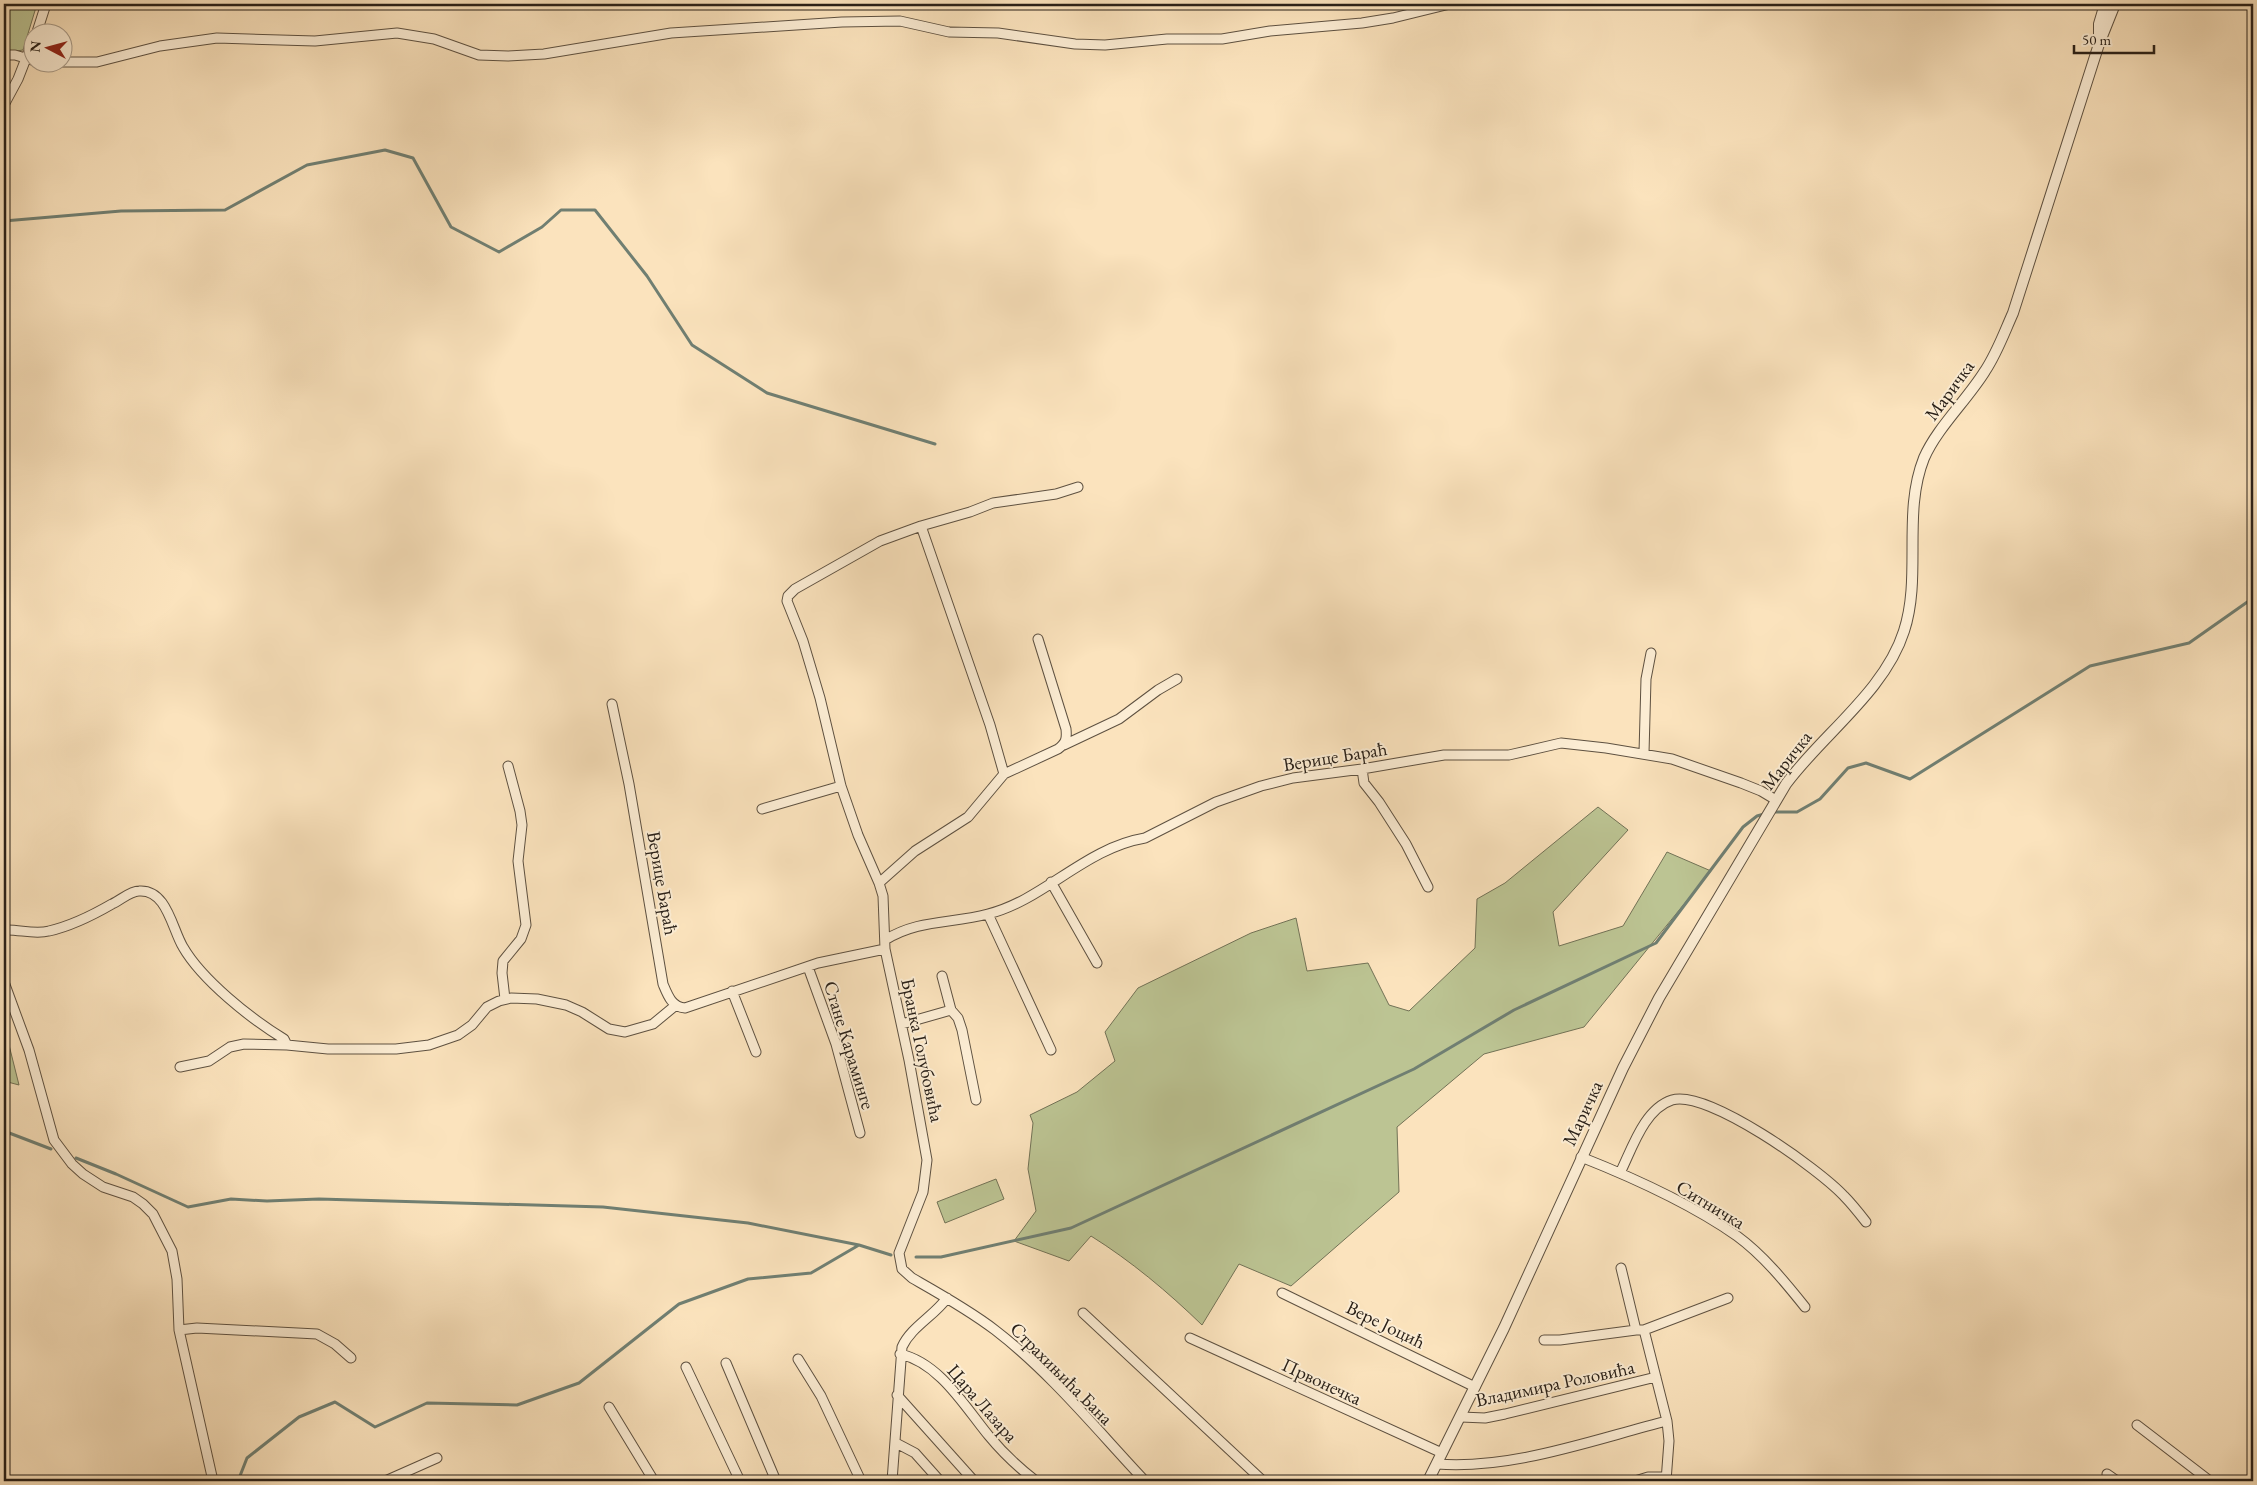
<svg xmlns="http://www.w3.org/2000/svg" width="2257" height="1485" font-family="'EB Garamond',serif">
  <style>
    .green { fill: #bcc493; stroke: #727256 }
    .lines { fill: none; stroke-linecap: round; stroke-linejoin: round }
    .stream { stroke: #707f72; stroke-width: 3 }
    .minor-casing { stroke: #5e5141; stroke-width: 11 }
    .tertiary-casing { stroke: #5e5141; stroke-width: 12 }
    .minor { stroke: #fcedd4; stroke-width: 9 }
    .tertiary { stroke: #fcedd4; stroke-width: 10 }
    .labels { text-anchor: middle; stroke-width: 4; stroke-linejoin: round; paint-order: stroke }
    .street-label { font-size: 19px; fill: #292018; stroke: #fcedd4 }
  </style>
  <rect width="100%" height="100%" fill="#fbe3bd"/>
  <filter id="stains"><feTurbulence type="fractalNoise" baseFrequency=".004" numOctaves="4"/><feColorMatrix values="0 0 0 0 .2 0 0 0 0 .09 0 0 0 0 .02 0 0 0 .5 -.17"/></filter>
  <radialGradient id="worn" r=".72"><stop offset=".6" stop-color="#630" stop-opacity="0"/><stop offset="1" stop-color="#630" stop-opacity=".3"/></radialGradient>
  <path class="green" d="M 4,4 L 37,4 L 23,50 L 4,53 Z
    M 1598,807 L 1628,830 L 1553,912 L 1559,946 L 1623,926 L 1667,852 L 1711,871 L 1584,1027 L 1484,1054 L 1397,1127 L 1399,1192 L 1291,1286 L 1239,1264 L 1202,1325 C 1168,1292 1131,1261 1091,1236 L 1069,1261 L 1014,1241 L 1036,1211 L 1028,1169 L 1033,1123 L 1030,1115 L 1077,1092 L 1115,1061 L 1105,1032 L 1138,988 L 1251,933 L 1296,918 L 1307,971 L 1368,963 L 1389,1005 L 1409,1011 L 1475,948 L 1477,899 L 1505,883 Z
    M 4,1025 L 19,1085 L 4,1081 Z
    M 996,1179 L 1004,1199 L 945,1223 L 937,1202 Z"/>
  <g class="lines">
    <path class="stream" d="M 4,221 L 121,211 L 225,210 L 307,165 L 385,150 L 413,158 L 451,227 L 499,252 L 542,227 L 561,210 L 595,210 L 647,276 L 692,345 L 767,393 L 935,444
      M 1772,812 L 1797,812 L 1820,799 L 1848,768 L 1866,763 L 1910,779 L 2090,666 L 2189,643 L 2253,598
      M 4,1131 L 51,1149
      M 76,1158 L 116,1174 L 188,1207 L 231,1199 L 267,1201 L 319,1199 L 603,1207 L 748,1223 L 859,1245 L 891,1255
      M 916,1257 L 941,1257 L 1071,1228 L 1414,1069 L 1514,1010 L 1656,943 L 1743,827 L 1757,816 L 1764,814
      M 238,1481 L 247,1458 L 299,1417 L 335,1402 L 375,1427 L 427,1403 L 517,1405 L 579,1383 L 679,1304 L 748,1279 L 811,1273 L 859,1245"/>
    <g class="minor-casing">
      <path id="minor" d="M 37,32 L 46,4
        M 4,55 L 15,55 L 32,60
        M 62,62 L 97,62 L 160,46 L 217,38 L 315,41 L 397,33 L 434,39 L 479,55 L 508,56 L 544,54 L 671,33 L 842,22 L 900,21 L 949,32 L 998,33 L 1075,44 L 1105,45 L 1167,39 L 1222,39 L 1270,31 L 1362,23 L 1393,18 L 1450,4
        M 4,105 L 18,79 L 32,43
        M 1078,487 L 1056,494 L 993,503 L 970,512 L 921,526 L 880,541 L 795,589 L 788,596 L 787,601 L 803,641 L 820,698 L 841,786 L 858,835 L 879,883 L 883,896 L 885,949 L 909,1060 L 927,1160 L 923,1192 L 899,1253 L 902,1269 L 912,1278 C 940,1294 969,1310 995,1330 C 1051,1373 1097,1430 1145,1481
        M 612,704 L 629,784 L 663,984 C 668,996 672,1007 685,1008 L 818,963 L 885,949
        M 1064,745 L 1119,719 L 1158,690 L 1177,679
        M 1644,753 L 1646,679 L 1651,653
        M 1362,769 L 1364,783 L 1379,802 L 1406,844 L 1428,887
        M 1004,774 L 1058,749 C 1066,743 1067,739 1066,729 L 1038,639
        M 762,809 L 841,786
        M 1051,882 L 1097,963
        M 879,883 L 915,851 L 968,817 L 1004,774 L 990,725 L 921,526
        M 988,914 L 1051,1050
        M 4,930 C 19,929 34,935 49,931 C 71,926 93,915 112,904 C 121,900 130,891 139,891 C 167,889 172,929 183,947 C 202,980 251,1019 284,1039 L 287,1045
        M 885,940 C 919,919 951,924 988,914 C 1044,900 1085,848 1145,838 L 1216,802 L 1261,786 L 1293,778 L 1362,769 L 1444,755 L 1509,755 L 1561,743 L 1606,748 L 1672,759 L 1741,783 L 1761,791 L 1776,800
        M 808,967 L 836,1044 L 860,1133
        M 942,976 L 951,1010
        M 4,982 L 29,1050 L 54,1140 L 72,1164 L 83,1174 L 103,1187 L 133,1197 L 143,1204 L 153,1214 L 172,1251 L 177,1279 L 179,1330 L 213,1481
        M 732,991 L 756,1052
        M 505,999 L 502,973 L 503,961 L 521,939 L 526,925 L 518,861 L 522,825 L 520,811 L 508,766
        M 902,1024 L 951,1010 L 958,1018 L 962,1030 L 976,1100
        M 180,1067 L 209,1061 L 230,1047 L 244,1044 L 287,1045 L 328,1049 L 396,1049 L 429,1045 L 458,1035 L 472,1025 L 487,1007 L 499,1001 L 511,998 L 537,999 L 566,1005 L 582,1012 L 609,1029 L 625,1032 L 653,1024 L 676,1005
        M 1581,1157 C 1634,1178 1690,1203 1737,1236 C 1763,1255 1785,1282 1805,1307
        M 1620,1173 C 1632,1149 1644,1109 1672,1100 C 1707,1089 1819,1169 1844,1196 C 1852,1204 1859,1213 1866,1222
        M 1621,1268 L 1636,1330 L 1644,1330 L 1667,1421 L 1669,1441 L 1666,1481
        M 1282,1293 L 1475,1387
        M 1083,1313 L 1263,1481
        M 179,1330 L 197,1328 L 317,1334 L 335,1344 L 351,1358
        M 1644,1330 L 1728,1298
        M 1190,1338 L 1442,1453
        M 1544,1340 L 1560,1340 L 1636,1330
        M 900,1354 C 940,1363 965,1407 989,1436 C 1003,1453 1019,1468 1036,1481
        M 798,1359 L 821,1396 L 861,1481
        M 726,1363 L 776,1481
        M 686,1367 L 740,1481
        M 897,1395 L 974,1481
        M 609,1407 L 654,1481
        M 1461,1417 L 1485,1418 L 1505,1414 L 1656,1377
        M 2137,1425 L 2210,1481
        M 896,1443 L 915,1453 L 940,1481
        M 1437,1464 C 1512,1470 1595,1439 1667,1421
        M 2107,1474 L 2117,1481
        M 385,1481 L 437,1458
        M 892,1481 L 902,1347 C 911,1327 934,1316 947,1298
        M 1635,1481 L 1648,1477 L 1666,1477"/>
    </g>
    <g class="tertiary-casing">
      <path id="tertiary" d="M 2099,40 L 2099,24 L 2105,4
        M 1428,1481 L 1504,1328 L 1623,1068 L 1659,998 L 1786,784 C 1823,734 1885,691 1904,631 C 1922,576 1902,513 1924,458 C 1937,428 1967,400 1985,371 C 1997,353 2004,333 2013,313 L 2099,44 L 2115,4"/>
    </g>
    <use href="#minor" class="minor"/>
    <use href="#tertiary" class="tertiary"/>
  </g>
  <g class="labels">
    <g class="street-label">
      <text transform="translate(1949 390) rotate(-54)" y="7">Маричка</text>
      <text transform="translate(1335 756) rotate(-9)" y="7">Верице Бараћ</text>
      <text transform="translate(1786 760) rotate(-52)" y="7">Маричка</text>
      <text transform="translate(663 883) rotate(80)" y="7">Верице Бараћ</text>
      <text transform="translate(850 1045) rotate(73)" y="7">Стане Караминге</text>
      <text transform="translate(923 1050) rotate(78)" y="7">Бранка Голубовића</text>
      <text transform="translate(1582 1113) rotate(-65)" y="7">Маричка</text>
      <text transform="translate(1711 1204) rotate(31)" y="7">Ситничка</text>
      <text transform="translate(1386 1324) rotate(26)" y="7">Вере Јоцић</text>
      <text transform="translate(1062 1373) rotate(45)" y="7">Страхињића Бана</text>
      <text transform="translate(1322 1381) rotate(25)" y="7">Првонечка</text>
      <text transform="translate(1555 1383) rotate(-12)" y="7">Владимира Роловића</text>
      <text transform="translate(983 1403) rotate(49)" y="7">Цара Лазара</text>
    </g>
  </g>
  <rect width="2257" height="1485" fill="none" stroke="#fbe3bd" stroke-width="20"/>
  <rect x="5" y="5" width="2247" height="1475" fill="none" stroke="#292018" stroke-width="2.5"/>
  <rect x="10" y="10" width="2237" height="1465" fill="none" stroke="#292018"/>
  <g transform="translate(48 48) rotate(276)"><circle r="24" fill="#fcedd4" stroke="#a89b89"/>
  <path d="M0-4L9 19L0 12L-9 19Z" fill="#8f2418"/>
  <text y="-8" font-size="14" font-weight="bold" text-anchor="middle" fill="#292018">N</text>
  </g>
  <path d="M2074 45v8h80v-8" fill="none" stroke="#292018" stroke-width="2.5"/>
  <text x="2082" y="45" font-size="15" fill="#292018" stroke="#fcedd4" stroke-width="4" paint-order="stroke">50 m</text>
  <rect width="100%" height="100%" filter="url(#stains)"/>
  <rect width="100%" height="100%" fill="url(#worn)"/>
</svg>
